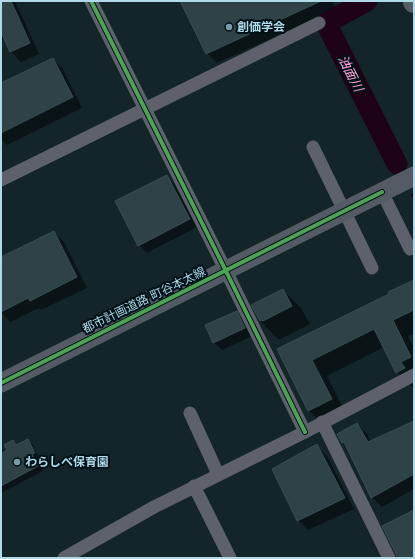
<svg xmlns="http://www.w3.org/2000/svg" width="415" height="559" font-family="Helvetica,'Noto Sans JP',sans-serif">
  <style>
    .shadow { fill: #0007 }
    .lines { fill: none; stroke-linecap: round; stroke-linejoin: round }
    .stream { stroke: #1d0315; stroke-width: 3.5 }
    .river { stroke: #1d0315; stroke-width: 21 }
    .building { fill: #2f4347; stroke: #364f53 }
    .street { stroke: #5e616b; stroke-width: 13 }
    .secondary { stroke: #545b64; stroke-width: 19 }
    .highway { stroke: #555e67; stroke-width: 22 }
    .cycleway-casing { stroke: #001118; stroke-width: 6 }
    .cycleway { stroke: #4ca352; stroke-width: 4 }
    .poi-dot { fill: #799ba7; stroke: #001118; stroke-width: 1.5 }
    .labels { text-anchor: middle; stroke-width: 4; stroke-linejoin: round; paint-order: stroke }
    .poi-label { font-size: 12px; font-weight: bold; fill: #afdaea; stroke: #001118; text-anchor: start }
    .street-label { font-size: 12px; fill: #afdaea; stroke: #001118 }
    .water-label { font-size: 13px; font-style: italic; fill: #fca0d8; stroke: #001118 }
  </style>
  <rect width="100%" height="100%" fill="#14252a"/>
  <path class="shadow" d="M 1,1 L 15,1 L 39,54 L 21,62 L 11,52 L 5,38 L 1,40 Z
    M 182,1 L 332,1 L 336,9 L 217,63 L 207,53 Z
    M 53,59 L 63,69 L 82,108 L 7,145 L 1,139 L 1,85 Z
    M 166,176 L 174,184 L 197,227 L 147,253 L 139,245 Z
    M 54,232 L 64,242 L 87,288 L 41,310 L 39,308 L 10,322 L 1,312 L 1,258 Z
    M 414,281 L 414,334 L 408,336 L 414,348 L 414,387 L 413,388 L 397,372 L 384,347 L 327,376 L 347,416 L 325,426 L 309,411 L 279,349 L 359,310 Z
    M 283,290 L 301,308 L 310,324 L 281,339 L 278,339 L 260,321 Z
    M 236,312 L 244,320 L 252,336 L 222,350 L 214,342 Z
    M 414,422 L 414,489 L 382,507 L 372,497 L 348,448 L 343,443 L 357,424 L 367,434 L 371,442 Z
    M 28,440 L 33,445 L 39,458 L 36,459 L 43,471 L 1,493 L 1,455 L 9,451 L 13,441 L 18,446 Z
    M 317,446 L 327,456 L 354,509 L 308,530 L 298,520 Z"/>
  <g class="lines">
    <path class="stream" d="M 324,29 L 328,27
      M 413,195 L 414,197"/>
    <path class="river" d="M 367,1 L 326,23 L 397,164"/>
  </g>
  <path class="building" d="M 1,1 L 11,1 L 30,43 L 10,52 L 1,32 Z
    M 180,1 L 321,1 L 206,54 Z
    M 53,58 L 73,97 L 1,133 L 1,83 Z
    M 167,175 L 190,219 L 138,246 L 115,201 Z
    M 54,231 L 77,277 L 30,301 L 28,298 L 1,312 L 1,257 Z
    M 414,280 L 414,310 L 393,320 L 411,357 L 401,362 L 405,368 L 396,373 L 374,329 L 312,360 L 332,399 L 308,411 L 277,349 L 389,294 L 388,292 Z
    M 283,289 L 292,306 L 263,321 L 262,320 L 260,321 L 251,305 Z
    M 237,311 L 245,328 L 213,343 L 205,325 Z
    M 414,421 L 414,474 L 371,498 L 344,442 L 342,443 L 337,434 L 357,423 L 368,442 Z
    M 28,439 L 35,453 L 32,454 L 38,466 L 1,486 L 1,454 L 7,450 L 4,445 L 13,440 L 16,445 Z
    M 317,444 L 345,498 L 297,521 L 272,469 Z
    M 414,510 L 414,558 L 398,558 L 382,526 Z"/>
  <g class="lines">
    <path class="street" d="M 91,1 L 221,261 L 305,432
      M 313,147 L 372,268
      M 1,180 L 319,23
      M 382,192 L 410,249
      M 190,413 L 218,474
      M 322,422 L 389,558
      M 194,486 L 230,558
      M 64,558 L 154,507 L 305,432 L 414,375"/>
    <path class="secondary" d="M 1,383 L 414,176"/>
    <path class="highway" d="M 414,1 L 414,2"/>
    <g class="cycleway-casing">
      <path id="cycleway" d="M 91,1 L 221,261 L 305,432
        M 1,383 L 382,192"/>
    </g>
    <use href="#cycleway" class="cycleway"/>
  </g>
  <g class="poi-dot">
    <circle cx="229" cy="27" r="4"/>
    <circle cx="17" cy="462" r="4"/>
  </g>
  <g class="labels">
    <g class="poi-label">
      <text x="237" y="31">創価学会</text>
      <text x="25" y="466">わらしべ保育園</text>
    </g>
    <g class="street-label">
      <text transform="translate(144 300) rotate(-26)" y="4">都市計画道路 町谷本太線</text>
    </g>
    <g class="water-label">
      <text transform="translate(351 73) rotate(63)" y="5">油面川</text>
    </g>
  </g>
  <rect width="415" height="559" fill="none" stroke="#afdaea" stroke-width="4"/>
</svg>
